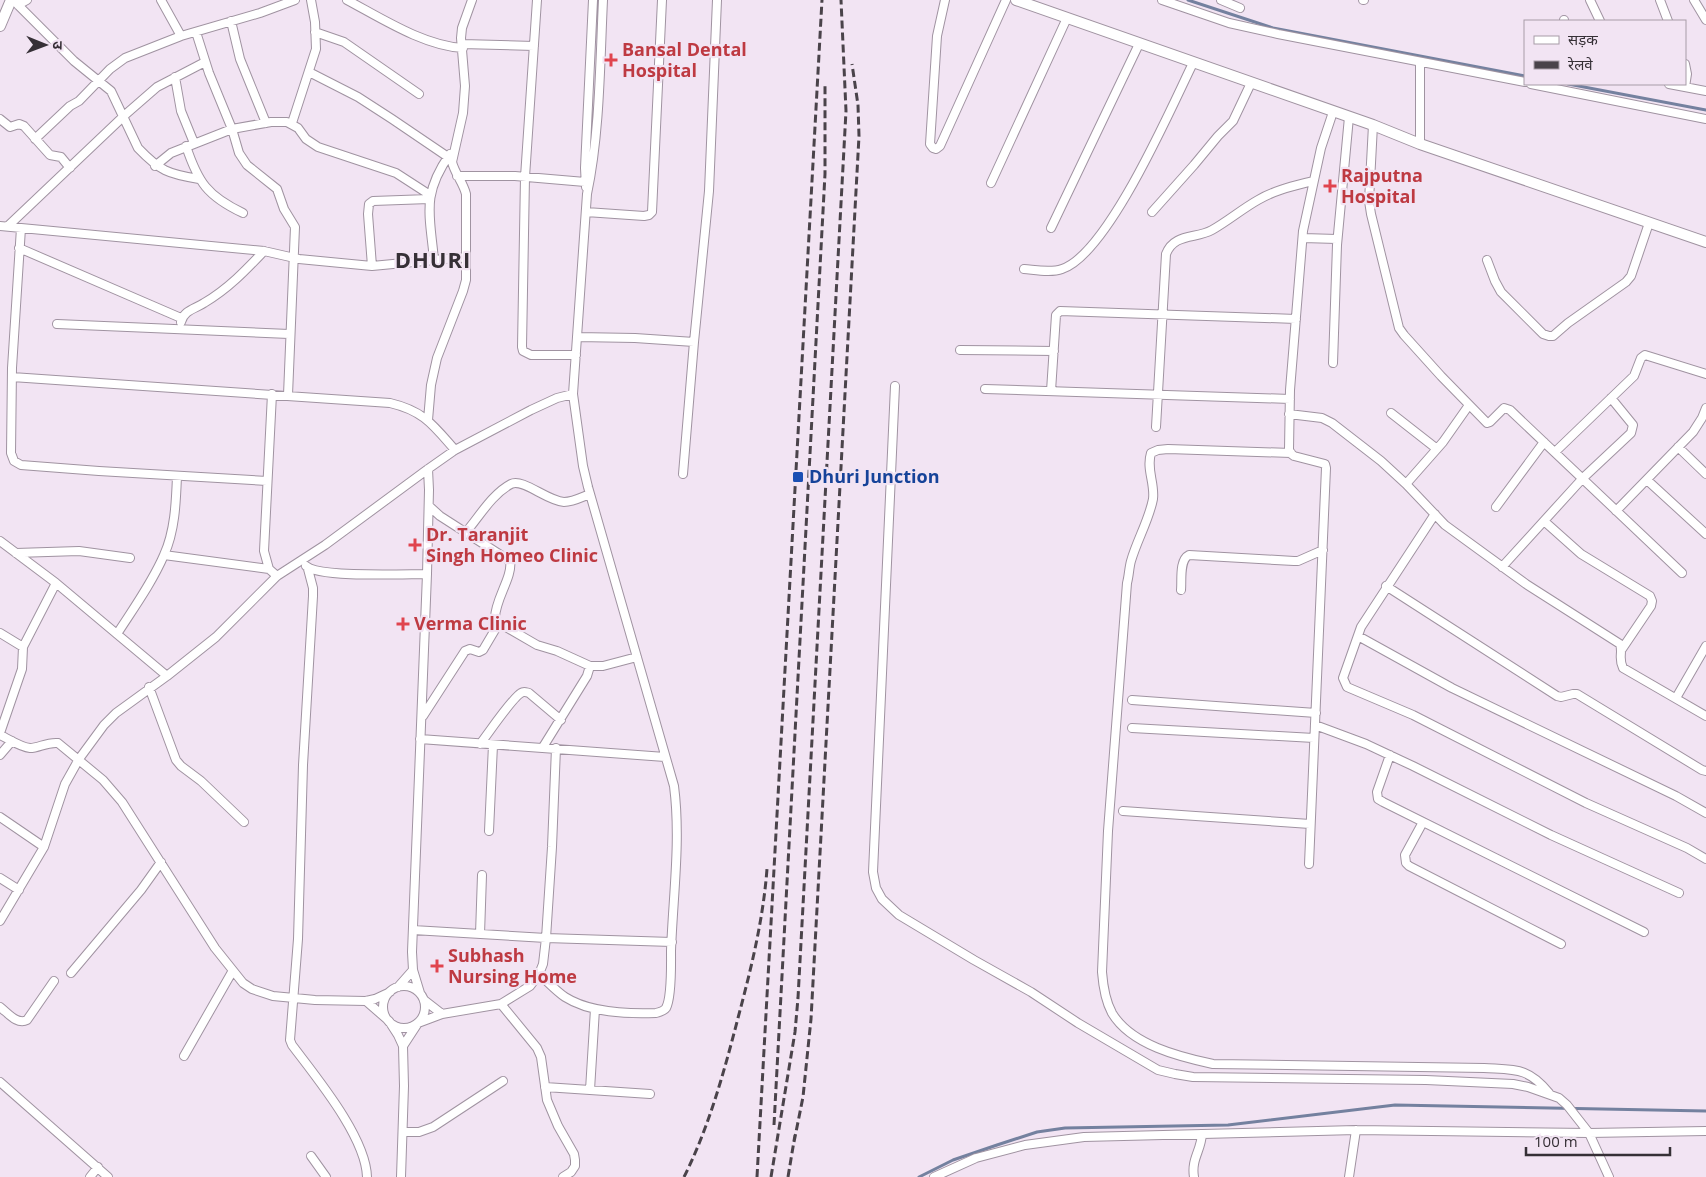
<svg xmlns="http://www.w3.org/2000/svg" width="1706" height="1177" font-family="'Open Sans','Noto Sans Devanagari',sans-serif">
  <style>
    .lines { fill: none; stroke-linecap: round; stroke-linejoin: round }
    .stream { stroke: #74819f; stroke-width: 3 }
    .minor-casing { stroke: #a093a1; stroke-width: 10 }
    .tertiary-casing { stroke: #a093a1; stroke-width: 12 }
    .minor { stroke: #fff; stroke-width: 8 }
    .tertiary { stroke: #fff; stroke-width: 10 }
    .rail { stroke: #4a434a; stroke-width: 3; stroke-dasharray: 8 4; stroke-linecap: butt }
    .health-dot { fill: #e0444e; stroke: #f2e4f3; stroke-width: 2 }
    .transit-dot { fill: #1a4fb4; stroke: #f2e4f3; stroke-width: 2 }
    .labels { text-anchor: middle; stroke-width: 4.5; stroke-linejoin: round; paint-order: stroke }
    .health-label { font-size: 18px; font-weight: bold; fill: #be3a42; stroke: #f2e4f3; text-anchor: start }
    .transit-label { font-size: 18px; font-weight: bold; fill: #164399; stroke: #f2e4f3; text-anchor: start }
    .district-label { font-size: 22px; font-weight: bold; letter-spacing: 1px; fill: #363036; stroke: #f2e4f3 }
  </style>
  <rect width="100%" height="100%" fill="#f2e4f3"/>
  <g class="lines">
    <path class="stream" d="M 1188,0 L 1273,28 L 1525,76
      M 1568,84 L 1706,110
      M 919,1177 L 953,1160 L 997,1145 L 1037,1132 L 1065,1128 L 1228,1125 L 1395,1105 L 1706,1111"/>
    <g class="minor-casing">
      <path id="minor" d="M 13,0 L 74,61 L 111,91 L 138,148 C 160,171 168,174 199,179
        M 161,0 L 181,36
        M 347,0 C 381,18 424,46 463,48
        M 537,0 L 525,177 L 522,347 L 523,351 L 531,355 L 576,355
        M 945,0 L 937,36 L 930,144 L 933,148 L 936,149 L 940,146 L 1006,0
        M 1162,0 L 1229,23 L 1278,34 L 1525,82
        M 1221,0 L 1240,8
        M 1363,0 L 1364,0
        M 1590,0 L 1600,21
        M 1660,0 L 1668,21
        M 1694,0 L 1706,20
        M 18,5 L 27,0
        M 1564,20 L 1564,21
        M 231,21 L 240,59 L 266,123
        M 196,32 L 209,73 L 232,129 L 239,153 L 247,165 L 277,189 L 284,209 L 295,227 L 288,395
        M 315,32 L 344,42 L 419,94
        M 462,44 L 534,46
        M 1420,62 L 1420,144
        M 1685,64 L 1687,74 L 1685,87
        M 309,72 L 358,97 L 392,119 L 448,157
        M 175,77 L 181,111 L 194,143
        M 1531,84 L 1706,119
        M 1669,84 L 1706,91
        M 0,119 L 10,127 L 19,124 L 24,126 L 50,155 L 61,157 L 70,168
        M 292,123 L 316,49 L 315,22 L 311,0
        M 1373,125 L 1369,201 L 1371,214 L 1399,328 L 1404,335 L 1441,376 L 1487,423 L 1490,422 L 1504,408 L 1510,410 L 1682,573
        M 35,139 L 70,106 L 79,101 L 110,69 L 125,58 L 181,36 L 260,13 L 295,0
        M 186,146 C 198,182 207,196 243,213
        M 155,166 L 171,153 L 232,129 L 271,122 L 287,122 L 298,128 L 306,139 L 318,147 L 396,173 L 430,195
        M 457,176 L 515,176 L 585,182
        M 991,183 L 1067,18
        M 586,187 L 585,168 L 593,0
        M 586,212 L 644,216 L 649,215 L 652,212 L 662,0
        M 1152,212 L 1194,165 L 1218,136 L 1233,121 L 1251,83
        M 0,226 L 264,251 L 299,259 L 372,266 L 466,257
        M 8,226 L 126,114 L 157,87 L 205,62
        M 21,228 L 12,368 L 11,453 L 14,461 L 21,465 L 99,471 L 267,481
        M 1051,228 L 1139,44
        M 1303,238 L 1337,239
        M 19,248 L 181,318
        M 434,260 C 430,215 421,195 450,154
        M 1487,260 L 1495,281 L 1501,292 L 1543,334 L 1549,336 L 1553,336 L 1568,323 L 1626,282 L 1631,276 L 1649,223
        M 372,266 L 368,214 L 369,204 L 373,201 L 429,199
        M 1024,269 C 1036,270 1051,273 1062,269 C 1108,254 1171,108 1193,63
        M 181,322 C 184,310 195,309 204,303 C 228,289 246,270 264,251
        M 57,324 L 289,334
        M 577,337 L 635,338 L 694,342 L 709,191 L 717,0
        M 960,350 L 1054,351
        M 1333,363 L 1337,245 L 1349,117
        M 12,377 L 390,403 C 424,411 433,425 455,450
        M 895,386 L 873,872 L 876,888 L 882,899 L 899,915 L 974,960 L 1031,992 L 1078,1023 L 1158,1070 L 1175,1074 L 1193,1077 L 1426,1080 L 1513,1084 L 1528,1087 L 1559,1098 L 1567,1105 L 1589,1133 L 1609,1177
        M 985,389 L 1290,399
        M 1051,391 L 1056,315 L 1060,311 L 1296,319
        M 272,394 L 264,551 L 269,569 L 277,576
        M 1391,413 L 1437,449
        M 1289,414 L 1322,418 L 1332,423 L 1381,461 L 1406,484 L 1445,525 L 1526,584 L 1620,644 C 1623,653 1618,658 1623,668 L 1706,716
        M 428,420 L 431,385 L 437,358 L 463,291 L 466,280 L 466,194 C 463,182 455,174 452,162 L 463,113 L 465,86 L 461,38 L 462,28 L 472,0
        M 1156,427 L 1166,254 C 1174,233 1196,239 1212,230 C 1228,221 1242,209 1258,200 C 1275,190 1294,186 1313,181
        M 1678,447 L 1706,474
        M 1555,452 L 1634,376 L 1641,358 L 1645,355 L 1706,374
        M 1291,453 L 1168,449 L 1158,450 L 1151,453 C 1146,469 1155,483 1153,499 C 1149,520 1137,540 1131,561 C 1129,568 1129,576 1127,583 L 1108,831 L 1102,972 C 1103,985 1106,1002 1112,1013 C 1131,1045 1180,1057 1213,1064 L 1484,1068 C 1515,1070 1528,1067 1549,1093
        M 683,474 L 694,342
        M 1647,480 L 1706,534
        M 1406,484 L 1443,442 L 1469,405
        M 429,506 L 440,516 L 510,561 C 513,577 495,599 495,618 L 499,623 L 537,645 L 557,651 L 590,666 L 603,666 L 637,657
        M 1496,507 L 1544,442
        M 1616,511 L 1693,432 L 1702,418 L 1706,408
        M 1435,514 L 1361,627 L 1343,678 L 1347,687 L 1413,715 L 1586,803 L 1687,848 L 1706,859
        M 1544,521 L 1581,554 L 1650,596 L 1652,601 L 1651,606 L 1622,649
        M 466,532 C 479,517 492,494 511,484 C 523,478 547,501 564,502 C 573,502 582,497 590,494
        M 0,541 L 56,583 L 167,676
        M 16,553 L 79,551 L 130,558
        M 164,555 L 269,569
        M 306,566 C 319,578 404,574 427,574
        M 1502,567 L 1583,478 L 1631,433 L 1633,425 L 1611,398
        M 308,569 L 313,588 L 313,596 L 303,765 L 298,939 L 290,1040 L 292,1045 C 316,1077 366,1137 367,1177
        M 1386,586 L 1557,696 L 1561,697 L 1573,694 L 1577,694 L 1702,770 L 1706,771
        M 1181,590 C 1182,580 1179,560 1189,555 L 1294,561 L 1298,561 L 1323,550
        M 0,633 L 23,647
        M 117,634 C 133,609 152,583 164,555 C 175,531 176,502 177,476
        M 1358,636 L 1452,688 L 1676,796 L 1706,813
        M 149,687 L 176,760 L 181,766 L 201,781 L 244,822
        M 1676,698 L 1706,646
        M 1132,700 L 1316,713
        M 423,716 L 465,651 L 470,649 L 479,652 L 483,650 L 499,623
        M 1315,725 L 1366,744 L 1413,766 L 1551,835 L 1679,893
        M 1132,728 L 1314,738
        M 0,733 L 22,669 L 23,647 L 56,583
        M 0,735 C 9,739 20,747 30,748 C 39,748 46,742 58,743 L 103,780 L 122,802 L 215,948 L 243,983 L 252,989 L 273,996 L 315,1000 L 366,1001 L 375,999 L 390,992
        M 420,739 L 665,757
        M 480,744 C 488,734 512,698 521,693 C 524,691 525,692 529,693 L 561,720
        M 543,747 L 587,676 L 590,666
        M 0,755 L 12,741
        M 1390,755 L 1377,792 L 1378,799 L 1383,802 L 1644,932
        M 1123,811 L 1310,824
        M 0,817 L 44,847
        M 1423,822 L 1405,855 L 1406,863 L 1409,866 L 1561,944
        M 489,831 L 493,745
        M 1309,864 L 1326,468 L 1325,464 L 1294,456 L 1290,453 L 1289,449 L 1290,390 L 1303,231 L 1321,148 L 1333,112
        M 0,878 L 19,890
        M 0,921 L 44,847 L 65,784 L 79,759 L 104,725 L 116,713 L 167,676 L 216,637 L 277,576 L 325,545 L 428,469 L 455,450 L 531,410 L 557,398 L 573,394
        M 413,930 L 546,938 L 672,942
        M 480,934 L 482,875
        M 71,973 L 141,890 L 161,862
        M 539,974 C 547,981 556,991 565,997 C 590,1013 627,1014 656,1013 C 660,1012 664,1011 666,1008 C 672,997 671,963 671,951 C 673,896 681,840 674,786 L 588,487 L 583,466 L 573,394 L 587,194 C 600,133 600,62 603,0
        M383 1007a21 21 0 1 1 42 0a21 21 0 1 1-42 0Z
        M 398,987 L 413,970
        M 420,993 L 413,970 L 412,952 L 427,574 L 429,490 L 428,469
        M 424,1000 L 442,1014
        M 366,1001 L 389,1021 L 398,1035 L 403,1046 L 404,1086 L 401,1177
        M 501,1004 L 537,1048 L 541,1057 L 547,1100 L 558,1126 L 574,1154 L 575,1160 L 575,1166 L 571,1172 L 563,1177
        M 0,1007 C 8,1013 17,1025 27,1020 L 54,981
        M 403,1046 L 418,1023 L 442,1014 L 501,1004 L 530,986 L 539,974 L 543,964 L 546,938 L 552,847 L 556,748
        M 184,1056 L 232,972
        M 0,1082 L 108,1177
        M 545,1087 L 650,1094
        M 590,1090 L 595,1009
        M 403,1132 L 419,1132 L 433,1127 L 503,1081
        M 311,1156 L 326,1177
        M 90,1177 L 98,1167
        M 934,1177 L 976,1158 L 1025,1145 L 1084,1137 L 1356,1130 L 1589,1133 L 1706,1131
        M 1194,1177 C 1191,1159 1201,1151 1202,1134
        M 1349,1177 L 1356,1130"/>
    </g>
    <g class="tertiary-casing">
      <path id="tertiary" d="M 1016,0 L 1373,125 L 1420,144 L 1706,242
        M 0,26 L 11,0"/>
    </g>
    <use href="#minor" class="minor"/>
    <use href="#tertiary" class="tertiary"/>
    <path class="rail" d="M 774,1125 L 825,174 L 825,86
      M 794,1142 L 803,1097 L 811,1019 L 859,136 L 858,105 L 852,64
      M 684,1177 C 709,1127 724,1072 738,1018 C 751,969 763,921 767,869
      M 757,1177 L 822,0
      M 771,1177 L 795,1032 L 798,998 L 846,111 L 841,0
      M 788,1177 L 795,1135"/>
  </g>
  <g class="health-dot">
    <path d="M608.5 52.5h5v5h5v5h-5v5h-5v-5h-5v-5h5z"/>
    <path d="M1327.5 178.5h5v5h5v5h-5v5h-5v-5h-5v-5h5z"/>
    <path d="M412.5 537.5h5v5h5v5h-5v5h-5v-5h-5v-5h5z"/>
    <path d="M400.5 616.5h5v5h5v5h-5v5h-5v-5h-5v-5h5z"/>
    <path d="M434.5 958.5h5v5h5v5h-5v5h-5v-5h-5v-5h5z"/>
  </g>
  <rect class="transit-dot" x="792" y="471" width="12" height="12" rx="2.5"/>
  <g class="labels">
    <g class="health-label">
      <text x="622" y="56">Bansal Dental<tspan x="622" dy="21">Hospital</tspan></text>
      <text x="1341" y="182">Rajputna<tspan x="1341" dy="21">Hospital</tspan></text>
      <text x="426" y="541">Dr. Taranjit<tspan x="426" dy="21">Singh Homeo Clinic</tspan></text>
      <text x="414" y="630">Verma Clinic</text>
      <text x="448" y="962">Subhash<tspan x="448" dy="21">Nursing Home</tspan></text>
    </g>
    <g class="transit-label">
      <text x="809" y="483">Dhuri Junction</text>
    </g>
    <g class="district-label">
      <text x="433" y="268">DHURI</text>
    </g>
  </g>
  <rect x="1524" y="20" width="162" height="65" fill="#f2e4f3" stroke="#a79ca7"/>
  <rect x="1534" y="36" width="25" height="8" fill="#ffffff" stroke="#a79ca7"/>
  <text x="1568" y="45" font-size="15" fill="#363036">सड़क</text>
  <rect x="1534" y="61" width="25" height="8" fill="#4a434a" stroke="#a79ca7"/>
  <text x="1568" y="70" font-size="15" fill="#363036">रेलवे</text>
  <g transform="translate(45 45) rotate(91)" stroke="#f2e4f3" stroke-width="4" paint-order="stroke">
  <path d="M0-4L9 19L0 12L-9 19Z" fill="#363036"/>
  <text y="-8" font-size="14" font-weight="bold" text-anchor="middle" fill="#363036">उ</text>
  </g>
  <path d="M1526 1147v8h144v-8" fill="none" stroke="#363036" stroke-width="2.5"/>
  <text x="1534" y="1147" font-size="15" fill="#363036" stroke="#f2e4f3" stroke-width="4" paint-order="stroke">100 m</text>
</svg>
